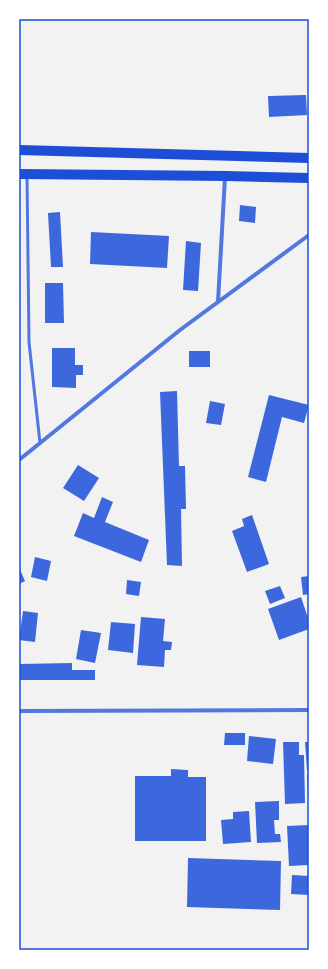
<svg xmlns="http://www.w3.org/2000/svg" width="328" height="969" font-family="Montserrat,sans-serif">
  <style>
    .building { fill: #3d67dc }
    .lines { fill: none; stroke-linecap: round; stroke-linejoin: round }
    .service { stroke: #5277de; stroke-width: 3 }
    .minor { stroke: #5277de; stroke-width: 4 }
    .primary { stroke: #1d4ed8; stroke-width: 10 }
    .neatline { fill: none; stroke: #1d4ed8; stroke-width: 1.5 }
  </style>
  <rect width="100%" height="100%" fill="#f2f2f2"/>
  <path class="building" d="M 306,95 L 307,115 L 269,117 L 268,96 Z
    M 240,205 L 256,207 L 255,223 L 239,221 Z
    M 60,212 L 63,267 L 51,267 L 48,213 Z
    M 91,232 L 169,236 L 167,268 L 90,264 Z
    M 186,241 L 201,243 L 198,291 L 183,290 Z
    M 45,283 L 63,283 L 64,323 L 45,323 Z
    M 52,348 L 75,348 L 75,365 L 83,365 L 83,375 L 76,375 L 76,388 L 52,387 Z
    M 189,351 L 210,351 L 210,367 L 189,367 Z
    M 177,391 L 179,466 L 185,466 L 186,509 L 181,509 L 182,566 L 167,565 L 160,392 Z
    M 269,395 L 309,405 L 304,423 L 282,417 L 266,482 L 248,477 Z
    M 210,401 L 225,404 L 221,425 L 206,423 Z
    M 78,465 L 99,478 L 84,501 L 63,488 Z
    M 102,497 L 113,502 L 105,522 L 149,540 L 141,562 L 74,536 L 83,513 L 94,518 Z
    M 252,515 L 269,564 L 247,572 L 232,531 L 244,526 L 242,519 Z
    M 35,557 L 51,561 L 47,581 L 31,577 Z
    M 19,567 L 25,581 L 19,584 Z
    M 309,576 L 309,594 L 303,595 L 301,577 Z
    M 127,580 L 141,582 L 139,596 L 126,594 Z
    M 280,586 L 285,598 L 270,604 L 265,591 Z
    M 301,597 L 309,621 L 309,629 L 279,640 L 268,609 Z
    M 23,611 L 38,613 L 35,642 L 19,640 Z
    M 141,617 L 165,619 L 163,641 L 172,642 L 171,650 L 165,650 L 164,667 L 137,665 Z
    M 111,622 L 135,624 L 133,653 L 108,650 Z
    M 81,630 L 101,633 L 95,663 L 76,659 Z
    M 72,663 L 72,670 L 95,670 L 95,680 L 19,680 L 19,664 Z
    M 225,733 L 245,733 L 245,745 L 224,745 Z
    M 249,736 L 276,739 L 273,764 L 247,761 Z
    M 283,742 L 299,742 L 299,755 L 304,755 L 305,803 L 285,804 Z
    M 305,742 L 309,742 L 309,770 L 307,770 Z
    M 171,769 L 188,770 L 188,777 L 206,777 L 206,841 L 135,841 L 135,776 L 171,776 Z
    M 307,774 L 309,774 L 309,790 L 308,790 Z
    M 279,801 L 279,820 L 274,820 L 275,834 L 280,834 L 281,842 L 257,843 L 255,802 Z
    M 249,811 L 251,842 L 223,844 L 221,820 L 233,819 L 233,812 Z
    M 309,825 L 309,865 L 289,866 L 287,826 Z
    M 188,858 L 281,861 L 280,910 L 187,907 Z
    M 292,875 L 309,876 L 309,895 L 291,894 Z"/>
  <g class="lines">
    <path class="service" d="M 27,175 L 29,342 L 40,443"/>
    <path class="minor" d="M 218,302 L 225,177
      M 19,460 L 180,330 L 309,235
      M 19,711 L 309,710"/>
    <path class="primary" d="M 19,150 L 309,158
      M 19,174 L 226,176 L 309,178"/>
  </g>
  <rect width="328" height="969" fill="none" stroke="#ffffff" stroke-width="40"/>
  <rect x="20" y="20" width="288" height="929" class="neatline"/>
</svg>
